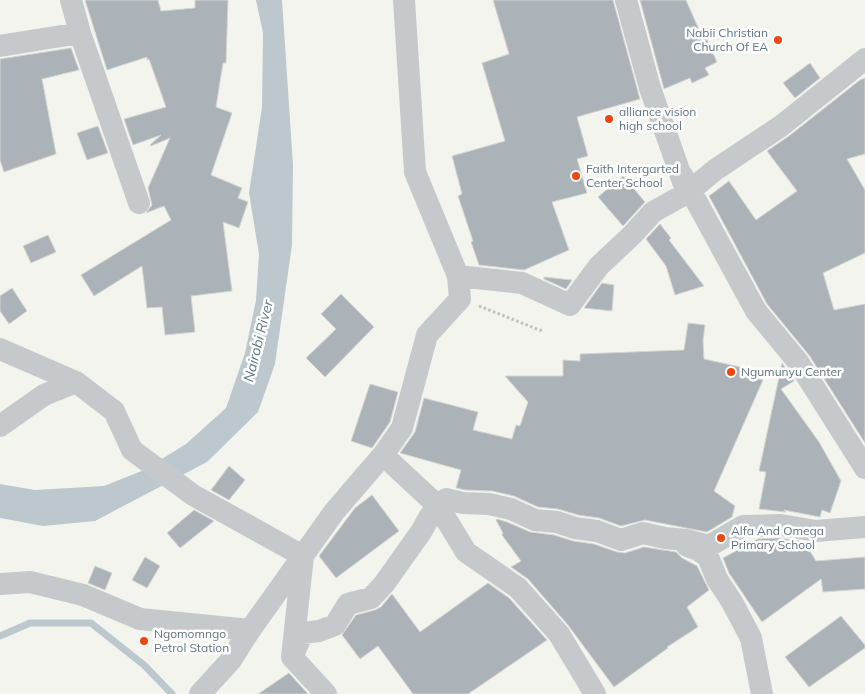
<svg xmlns="http://www.w3.org/2000/svg" width="865" height="694" font-family="Mulish,sans-serif">
  <style>
    .water { fill: #bcc8cd }
    .lines { fill: none; stroke-linecap: round; stroke-linejoin: round }
    .stream { stroke: #bcc8cd; stroke-width: 7 }
    .building { fill: #abb3b8; stroke: #d5d5d2 }
    .path { stroke: #bec0c2; stroke-width: 3; stroke-dasharray: 2.5 2.5; stroke-linecap: butt }
    .minor { stroke: #c6c9cc; stroke-width: 22 }
    .poi-dot { fill: #f24611; stroke: #fff; stroke-width: 2 }
    .labels { text-anchor: middle; stroke-width: 5; stroke-linejoin: round; paint-order: stroke }
    .poi-label { font-size: 12px; fill: #607383; stroke: #fff; text-anchor: start }
    .water-label { font-size: 14px; font-style: italic; fill: #5b7781; stroke: #fff }
  </style>
  <rect width="100%" height="100%" fill="#f4f4ef"/>
  <path class="water" d="M 256,0 L 282,0 L 293,165 L 292,245 L 275,364 L 258,412 L 207,462 L 95,521 L 43,526 L 0,518 L 0,484 L 35,490 L 104,486 L 144,470 L 186,444 L 226,408 L 245,353 L 256,300 L 259,254 L 249,193 L 262,107 L 263,33 Z"/>
  <g class="lines">
    <path class="stream" d="M 0,636 L 30,623 L 91,623 L 144,665 L 172,694"/>
  </g>
  <path class="building" d="M 85,0 L 158,0 L 161,11 L 195,8 L 195,0 L 228,0 L 226,63 L 223,63 L 216,107 L 232,113 L 211,175 L 242,188 L 238,198 L 248,202 L 239,228 L 223,222 L 232,291 L 191,296 L 195,332 L 165,335 L 162,307 L 147,308 L 142,266 L 94,296 L 81,275 L 171,220 L 164,206 L 146,213 L 152,205 L 148,188 L 170,138 L 151,146 L 150,145 L 161,135 L 133,145 L 124,119 L 166,107 L 149,59 L 147,60 L 147,57 L 107,70 Z
    M 493,0 L 613,0 L 640,99 L 577,117 L 588,156 L 577,159 L 587,193 L 552,202 L 569,250 L 524,270 L 479,265 L 471,242 L 473,241 L 458,196 L 462,194 L 452,156 L 505,141 L 482,63 L 509,54 Z
    M 640,0 L 686,0 L 700,32 L 703,31 L 717,62 L 705,68 L 709,75 L 692,83 L 690,78 L 664,89 Z
    M 71,48 L 79,70 L 42,79 L 56,154 L 4,172 L 0,160 L 0,59 Z
    M 810,63 L 820,78 L 795,98 L 783,83 Z
    M 865,78 L 865,154 L 847,159 L 865,190 L 865,253 L 823,273 L 834,310 L 865,304 L 865,443 L 809,355 L 767,304 L 709,196 L 729,181 L 756,220 L 797,191 L 767,151 L 789,136 L 860,80 Z
    M 98,126 L 108,153 L 87,160 L 77,133 Z
    M 623,176 L 645,202 L 623,226 L 598,197 Z
    M 660,224 L 671,238 L 669,240 L 704,286 L 675,295 L 666,266 L 646,239 Z
    M 48,235 L 56,252 L 31,263 L 23,246 Z
    M 544,277 L 572,280 L 566,289 L 544,279 Z
    M 602,283 L 614,285 L 612,311 L 584,308 Z
    M 12,288 L 27,311 L 9,324 L 0,311 L 0,296 Z
    M 341,294 L 374,327 L 325,377 L 306,358 L 336,329 L 321,314 Z
    M 688,323 L 705,325 L 703,341 L 704,359 L 745,368 L 744,375 L 763,380 L 714,491 L 735,506 L 732,517 L 707,532 L 645,520 L 621,526 L 599,518 L 578,515 L 558,509 L 538,507 L 514,496 L 492,491 L 466,490 L 456,488 L 461,470 L 400,453 L 415,432 L 424,398 L 478,412 L 473,430 L 512,439 L 516,425 L 520,426 L 528,402 L 505,376 L 563,376 L 563,360 L 580,361 L 580,354 L 684,350 Z
    M 782,363 L 794,381 L 781,389 L 819,442 L 841,481 L 830,513 L 822,510 L 820,517 L 784,510 L 786,512 L 759,509 L 766,472 L 759,471 Z
    M 370,384 L 398,392 L 390,422 L 372,448 L 351,441 Z
    M 229,466 L 245,480 L 229,500 L 211,490 Z
    M 372,495 L 399,531 L 336,578 L 319,556 L 355,508 Z
    M 194,510 L 214,521 L 180,548 L 167,533 Z
    M 497,519 L 507,522 L 530,532 L 554,535 L 573,541 L 594,544 L 617,552 L 625,553 L 644,547 L 676,552 L 682,558 L 697,566 L 709,590 L 687,607 L 698,627 L 667,647 L 668,648 L 614,687 L 568,625 L 528,579 L 511,567 L 521,561 L 502,535 L 503,533 L 496,520 Z
    M 780,538 L 804,542 L 816,561 L 865,557 L 865,589 L 823,592 L 821,579 L 762,622 L 729,573 L 723,558 L 758,539 Z
    M 145,557 L 160,566 L 147,588 L 132,580 Z
    M 95,566 L 112,573 L 105,590 L 88,583 Z
    M 488,583 L 509,598 L 547,640 L 468,694 L 413,694 L 378,646 L 360,659 L 342,635 L 356,615 L 375,610 L 381,607 L 392,594 L 420,632 Z
    M 841,616 L 865,645 L 865,648 L 809,687 L 785,657 Z
    M 289,673 L 308,694 L 258,694 Z"/>
  <g class="lines">
    <path class="path" d="M 479,306 L 542,331"/>
    <path class="minor" d="M 71,0 L 80,33 L 139,203
      M 404,0 L 415,172 L 458,276
      M 626,0 L 650,88 L 687,193 L 682,175 L 756,311 L 798,362 L 865,468
      M 0,46 L 80,33
      M 0,349 L 76,382 L 114,411 L 132,450 L 193,495 L 303,556 L 292,657 L 303,633 L 319,631 L 335,625 L 348,604 L 371,598 L 384,584 L 421,532 L 430,516 L 438,506 L 446,499 L 463,503 L 489,504 L 511,509 L 535,520 L 557,522 L 575,528 L 597,531 L 621,540 L 643,533 L 665,538 L 686,540 L 709,546 L 743,526 L 781,525 L 816,531 L 865,527
      M 0,426 L 44,395 L 76,382
      M 383,455 L 438,506 L 466,552 L 518,588 L 559,634 L 595,694
      M 687,546 L 698,550 L 708,557 L 717,579 L 732,602 L 751,638 L 762,694
      M 0,584 L 30,582 L 83,595 L 140,619 L 250,630
      M 292,657 L 326,694
      M 200,694 L 231,660 L 250,630 L 334,512 L 383,455 L 402,428 L 427,335 L 460,299 L 458,276 L 522,283 L 570,305 L 599,266 L 632,235 L 653,212 L 687,193 L 715,170 L 781,126 L 865,59"/>
  </g>
  <g class="poi-dot">
    <circle cx="778" cy="40" r="5"/>
    <circle cx="609" cy="119" r="5"/>
    <circle cx="576" cy="176" r="5"/>
    <circle cx="731" cy="372" r="5"/>
    <circle cx="721" cy="538" r="5"/>
    <circle cx="144" cy="641" r="5"/>
  </g>
  <g class="labels">
    <g class="poi-label">
      <text x="768" y="37" text-anchor="end">Nabii Christian<tspan x="768" dy="14">Church Of EA</tspan></text>
      <text x="619" y="116">alliance vision<tspan x="619" dy="14">high school</tspan></text>
      <text x="586" y="173">Faith Intergarted<tspan x="586" dy="14">Center School</tspan></text>
      <text x="741" y="376">Ngumunyu Center</text>
      <text x="731" y="535">Alfa And Omega<tspan x="731" dy="14">Primary School</tspan></text>
      <text x="154" y="638">Ngomomngo<tspan x="154" dy="14">Petrol Station</tspan></text>
    </g>
    <g class="water-label">
      <text transform="translate(258 341) rotate(-76)" y="5">Nairobi River</text>
    </g>
  </g>
</svg>
